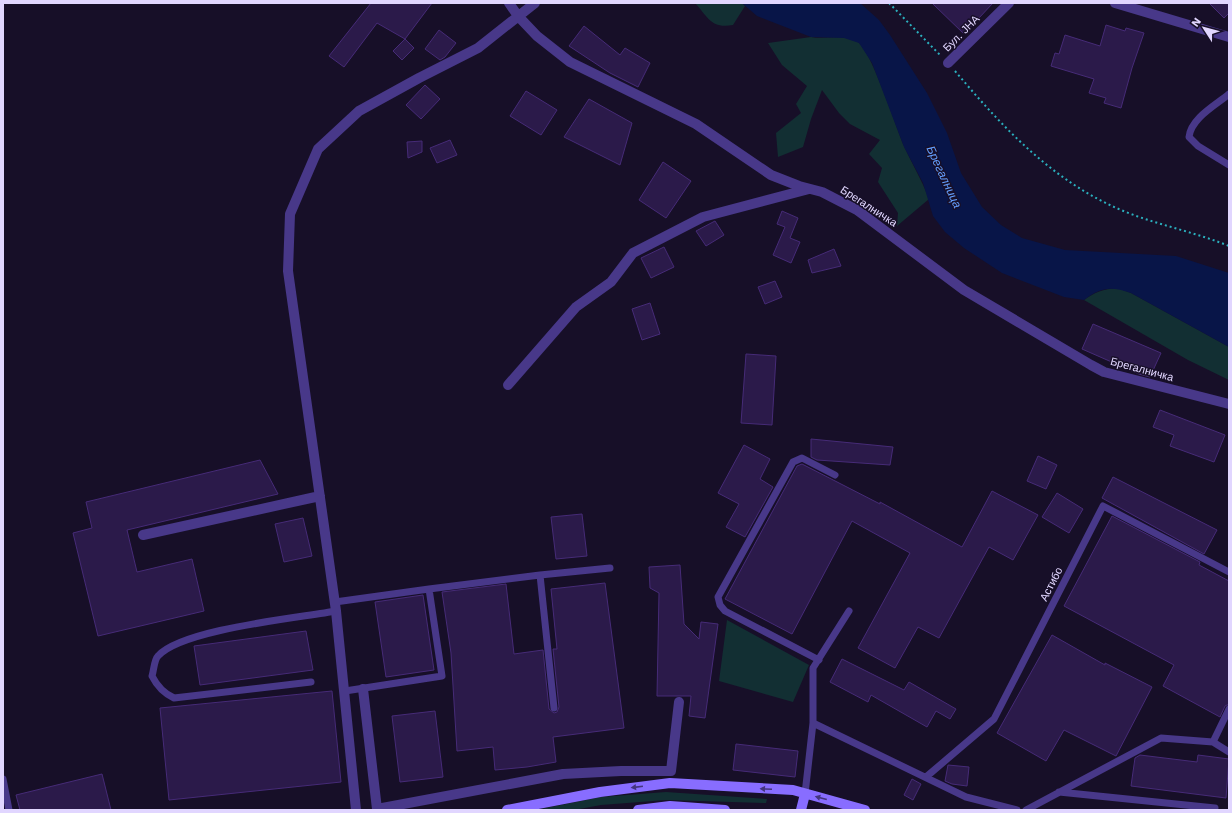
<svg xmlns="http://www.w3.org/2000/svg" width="1232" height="813" font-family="'Work Sans',sans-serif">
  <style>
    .green { fill: #122f33 }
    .water { fill: #081548 }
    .building { fill: #2b1a4a; stroke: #462b77 }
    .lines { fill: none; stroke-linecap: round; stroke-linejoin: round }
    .path { stroke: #2bb0be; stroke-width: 2; stroke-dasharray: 2 3; stroke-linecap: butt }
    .service { stroke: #483889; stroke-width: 7 }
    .minor { stroke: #483889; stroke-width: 10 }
    .secondary { stroke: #886dff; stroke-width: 10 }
    .oneway { fill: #44357e }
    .labels { text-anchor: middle; stroke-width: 3; stroke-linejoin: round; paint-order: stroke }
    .street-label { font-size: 11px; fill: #e1d6ff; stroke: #170f28 }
    .water-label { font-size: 12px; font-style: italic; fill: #649fff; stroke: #170f28 }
  </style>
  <rect width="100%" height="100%" fill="#170f28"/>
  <path class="green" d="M 695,3 L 742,3 L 745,6 L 733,25 C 711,29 708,17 695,3 Z
    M 811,37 C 825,40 846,33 859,43 C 872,53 896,127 904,146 C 912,164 922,180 929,199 L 897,226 L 898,213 L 878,182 L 882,168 L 869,154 L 880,140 L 850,124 L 839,113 L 822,90 L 811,119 L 803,147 L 778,157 L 776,133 L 801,113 L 796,104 L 807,86 L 782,65 L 768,43 Z
    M 1117,288 L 1131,293 L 1229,347 L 1229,380 L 1188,360 L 1084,300 C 1095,292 1103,289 1117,288 Z
    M 727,620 L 809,665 L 793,702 L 719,681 Z
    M 666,792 L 767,799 L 766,803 L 666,800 L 601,805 L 574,810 L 536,810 L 601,797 Z"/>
  <path class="water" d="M 742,3 L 860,3 L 879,20 L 890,35 L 927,93 L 947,133 L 961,173 L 982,207 L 1001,225 L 1022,238 L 1065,250 L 1176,256 L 1229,273 L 1229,347 L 1131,293 C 1111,286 1101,287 1084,300 L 1064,297 L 1002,273 L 964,248 L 945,232 L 933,216 L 923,183 L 904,147 L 872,63 L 859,43 L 844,38 L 811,37 L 757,16 Z"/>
  <path class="building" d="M 371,3 L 432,3 L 405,39 L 377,23 L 344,67 L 329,56 Z
    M 932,3 L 993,3 L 964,34 Z
    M 1209,3 L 1229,3 L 1229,13 L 1224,18 Z
    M 1106,25 L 1125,31 L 1126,28 L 1144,33 L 1132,68 L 1121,108 L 1104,103 L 1106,98 L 1089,93 L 1094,79 L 1051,66 L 1055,53 L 1059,54 L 1065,35 L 1100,46 Z
    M 584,26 L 620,55 L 625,48 L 650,63 L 638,87 L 610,73 L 569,46 Z
    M 439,30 L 456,43 L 445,57 L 440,60 L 425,49 Z
    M 405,39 L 414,48 L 402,60 L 393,51 Z
    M 425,85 L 440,99 L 421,119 L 406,105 Z
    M 526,91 L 557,110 L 541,135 L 510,116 Z
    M 589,99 L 632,123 L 620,165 L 564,137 Z
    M 450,140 L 457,155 L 437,163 L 430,148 Z
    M 422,141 L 422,152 L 408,158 L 407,142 Z
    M 663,162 L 691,181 L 666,218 L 639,200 Z
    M 782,211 L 798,218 L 790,238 L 800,242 L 791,263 L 773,255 L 785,227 L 777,224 Z
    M 715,221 L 724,235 L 706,246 L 696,231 Z
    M 664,247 L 674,267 L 651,278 L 641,258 Z
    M 834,249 L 841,266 L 812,273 L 808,260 Z
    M 775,281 L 782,297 L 765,304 L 758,287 Z
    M 650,303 L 660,334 L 642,340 L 632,309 Z
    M 1093,324 L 1161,353 L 1150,377 L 1139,374 L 1082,349 Z
    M 746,354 L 776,356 L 772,425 L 741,423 Z
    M 1160,410 L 1225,435 L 1214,462 L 1170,446 L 1174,435 L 1153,427 Z
    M 811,439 L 893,447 L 890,465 L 817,460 L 811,457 Z
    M 744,445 L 770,459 L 760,479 L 773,487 L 745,537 L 726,527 L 739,504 L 718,493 Z
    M 1038,456 L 1057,465 L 1046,489 L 1027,481 Z
    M 260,460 L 278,494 L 127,530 L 137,572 L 192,559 L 204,611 L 98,636 L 73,533 L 92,528 L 86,502 Z
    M 802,464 L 880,504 L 880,502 L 962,547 L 992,491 L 1038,515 L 1013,560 L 989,547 L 939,638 L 918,627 L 895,668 L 858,648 L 910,553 L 852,521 L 792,634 L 725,599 L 797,466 Z
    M 1113,477 L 1217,530 L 1204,554 L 1102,498 Z
    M 1057,493 L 1083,509 L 1069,533 L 1042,517 Z
    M 582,514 L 587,556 L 556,559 L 551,517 Z
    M 1112,516 L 1200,562 L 1199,565 L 1229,581 L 1229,704 L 1225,706 L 1220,717 L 1163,686 L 1174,665 L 1064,606 Z
    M 303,518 L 312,556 L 284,562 L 275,524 Z
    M 680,565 L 684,624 L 699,639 L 701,622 L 718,624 L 705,718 L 689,716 L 691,696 L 657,696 L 659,593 L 650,588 L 649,567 Z
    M 605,583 L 624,728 L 553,737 L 556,762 L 527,767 L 495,770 L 493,747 L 457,751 L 451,653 L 442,592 L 506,584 L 514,654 L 543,650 L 549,709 L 554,713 L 557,712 L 559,707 L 553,649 L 557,649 L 551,589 Z
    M 423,595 L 434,670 L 386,677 L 375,602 Z
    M 306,631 L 313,670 L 200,685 L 194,646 Z
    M 1052,635 L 1105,665 L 1105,663 L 1152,687 L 1116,756 L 1064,730 L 1046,761 L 997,733 Z
    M 842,659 L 904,690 L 909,682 L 956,709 L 950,719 L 936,711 L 927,727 L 871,695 L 868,702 L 830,682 Z
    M 332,691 L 341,782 L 169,800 L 160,708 Z
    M 435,711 L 443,777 L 400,782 L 392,716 Z
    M 736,744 L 798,751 L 795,777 L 733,770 Z
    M 1140,755 L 1197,762 L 1198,755 L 1229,759 L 1226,798 L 1131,786 L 1135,758 Z
    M 948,765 L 969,767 L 967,786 L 952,784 L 945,781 Z
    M 102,774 L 111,810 L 20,810 L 16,795 Z
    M 912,779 L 921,784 L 913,800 L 904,795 Z"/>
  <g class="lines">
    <path class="path" d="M 889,3 L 941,56
      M 955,71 C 1005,130 1057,186 1131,214 C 1163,226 1197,233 1229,246"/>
    <path class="service" d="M 1229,94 C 1216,105 1191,118 1189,137 L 1198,146 L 1229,165
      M 540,575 L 610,568
      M 429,589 L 540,575 L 554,708
      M 335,602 L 429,589 L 442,676 L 345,691
      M 819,660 L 725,611 L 720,605 L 718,597 L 793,462 L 802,458 L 835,475
      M 311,682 L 174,698 C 163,693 157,686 152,676 C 154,670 154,660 158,656 C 182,629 298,618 336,611
      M 813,723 L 813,668 L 849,611
      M 1213,742 L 1229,709
      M 926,777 L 994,719 L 1103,506 L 1229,572
      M 3,779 L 9,810
      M 1059,792 L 1215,808
      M 805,794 L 813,723 L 966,797 L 1017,810
      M 1026,810 L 1161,738 L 1213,742 L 1229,752"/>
    <path class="minor" d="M 509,3 L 518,16 L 537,36 L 570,62 L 696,124 L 771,175 L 799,186 L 822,192 L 857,210 L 964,290 L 1091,365 L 1104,372 L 1229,404
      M 1115,3 L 1229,37
      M 948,63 L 1009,3
      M 508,385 L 576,307 L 611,282 L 633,253 L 703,217 L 809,189
      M 143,535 L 320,496
      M 363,689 L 377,809 L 563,774 L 621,771 L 671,771 L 679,702
      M 356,810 L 336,611 L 288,271 L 290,214 L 318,149 L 359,111 L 419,78 L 478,48 L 535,3"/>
    <path class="secondary" d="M 507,810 L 600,792 L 670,783 L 793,790 L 865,810
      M 638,810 L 670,806 L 725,810
      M 801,810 L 805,794"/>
  </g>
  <defs><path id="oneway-solid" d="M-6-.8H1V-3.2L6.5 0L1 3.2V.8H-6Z"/></defs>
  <g class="oneway">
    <use href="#oneway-solid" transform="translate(637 787) rotate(173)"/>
    <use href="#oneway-solid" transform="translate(766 789) rotate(-177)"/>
    <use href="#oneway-solid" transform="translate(821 798) rotate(-165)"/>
  </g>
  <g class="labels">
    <g class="street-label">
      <text transform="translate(961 33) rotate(-45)" y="4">Бул. ЈНА</text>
      <text transform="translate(869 206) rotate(33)" y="4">Брегалничка</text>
      <text transform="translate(1142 369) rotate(15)" y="4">Брегалничка</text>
      <text transform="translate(1051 584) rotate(-63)" y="4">Астибо</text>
    </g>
    <g class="water-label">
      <text transform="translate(944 177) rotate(65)" y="4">Брегалница</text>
    </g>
  </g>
  <rect width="1232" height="813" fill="none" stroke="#e1d6ff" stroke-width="8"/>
  <g transform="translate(1204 28) rotate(306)" stroke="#170f28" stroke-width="3" paint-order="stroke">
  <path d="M0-3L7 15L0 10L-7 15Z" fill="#e1d6ff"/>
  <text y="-6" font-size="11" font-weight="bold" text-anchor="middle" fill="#e1d6ff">N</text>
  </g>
</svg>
